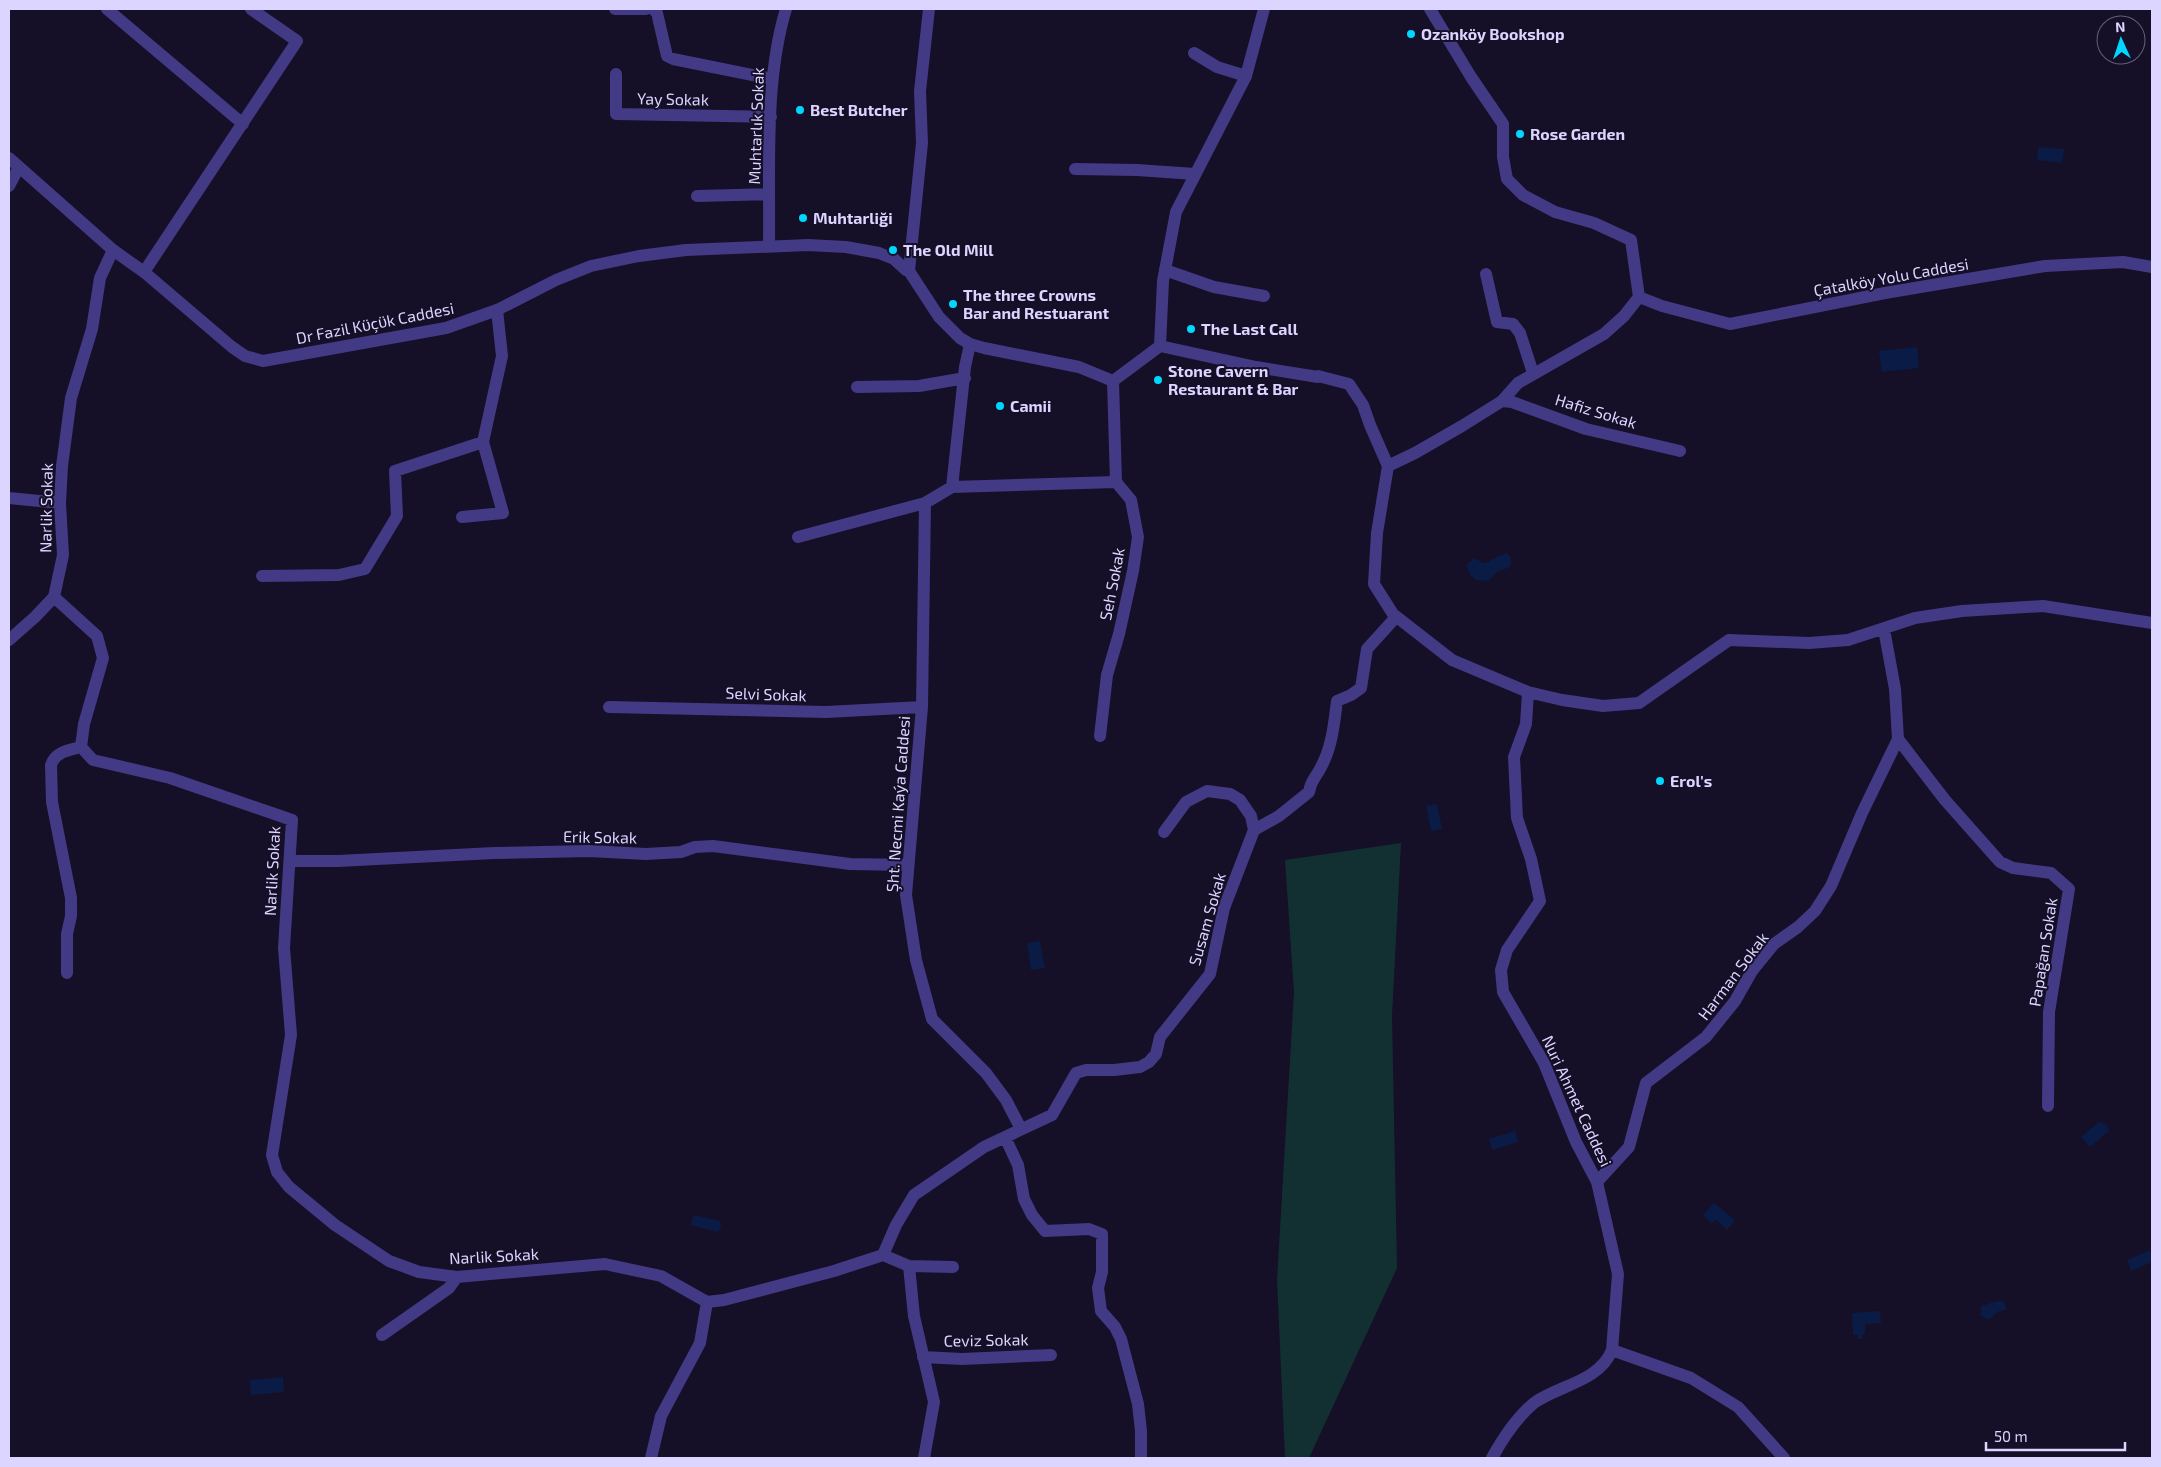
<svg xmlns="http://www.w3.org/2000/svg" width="2161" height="1467" font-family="'Exo 2',sans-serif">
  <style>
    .green { fill: #123031 }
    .water { fill: #0a1c45 }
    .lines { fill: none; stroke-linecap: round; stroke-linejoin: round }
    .minor { stroke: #423a85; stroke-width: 12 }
    .tertiary { stroke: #423a85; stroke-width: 12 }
    .poi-dot { fill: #01d6fe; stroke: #150f27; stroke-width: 2 }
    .labels { text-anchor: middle; stroke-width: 4; stroke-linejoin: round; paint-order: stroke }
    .poi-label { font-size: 16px; font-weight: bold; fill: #dcd5ff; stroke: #150f27; text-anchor: start }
    .street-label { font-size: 16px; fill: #dcd5ff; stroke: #150f27 }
  </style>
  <rect width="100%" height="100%" fill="#150f27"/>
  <path class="green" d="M 1401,843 L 1392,1016 L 1397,1268 L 1309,1458 L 1285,1458 L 1277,1280 L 1294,992 L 1285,860 Z"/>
  <path class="water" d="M 2038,147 L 2064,149 L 2062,163 L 2037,160 Z
    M 1917,347 L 1919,368 L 1882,372 L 1879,351 Z
    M 1507,553 L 1511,558 L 1511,565 L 1508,568 L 1498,571 L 1488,581 L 1476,580 L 1471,576 L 1466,565 L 1474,558 C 1478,559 1481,563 1485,563 C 1487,563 1499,555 1507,553 Z
    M 1437,804 L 1442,829 L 1431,831 L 1426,806 Z
    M 1040,941 L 1045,968 L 1031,970 L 1027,943 Z
    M 2099,1122 C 2105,1123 2108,1124 2109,1131 L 2090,1147 L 2081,1137 Z
    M 1515,1131 L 1518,1142 L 1492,1150 L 1489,1139 Z
    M 1714,1203 L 1735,1220 L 1727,1230 L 1716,1220 L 1711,1223 L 1703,1215 Z
    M 693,1215 L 720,1221 L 721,1227 L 718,1232 L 691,1225 Z
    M 2150,1250 L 2152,1262 L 2131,1271 L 2127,1260 Z
    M 2001,1301 L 2005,1303 L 2006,1310 L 1999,1311 L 1988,1320 L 1980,1315 L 1981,1306 L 1994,1302 Z
    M 1880,1311 L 1881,1323 L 1865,1324 L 1865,1334 L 1862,1335 L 1863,1339 L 1858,1339 L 1857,1335 L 1853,1335 L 1852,1313 Z
    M 283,1377 L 284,1392 L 251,1395 L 250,1380 Z"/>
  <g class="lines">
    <path class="minor" d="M 107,9 L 243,124
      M 615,9 L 646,9
      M 653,9 L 657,13 L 667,56 L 673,59 L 772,79
      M 1194,53 L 1217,67 L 1246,76
      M 616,74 L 616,114 L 771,117
      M 1075,169 L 1137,170 L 1195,174
      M 9,186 L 19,167
      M 697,196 L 769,194
      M 769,246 C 770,170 764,81 786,9
      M 113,250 L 100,278 L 92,329 L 71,398 L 62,466 L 60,503 L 63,555 L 54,597 L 97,636 L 103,658 L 84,724 L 81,747 L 93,760 L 170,778 L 292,820 L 284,948 L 291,1035 L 272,1155 L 277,1172 L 289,1187 L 335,1225 L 389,1261 L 419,1272 L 457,1277 L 605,1264 L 661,1276 L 707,1302
      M 1165,270 L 1214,287 L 1264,296
      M 909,271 L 922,143 L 920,91 L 929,9
      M 144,272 L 297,41 L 251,9
      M 1486,274 L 1497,322 L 1513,324 L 1520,333 L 1533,373
      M 970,344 L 965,367 L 952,487 L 925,503 L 922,707 L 906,895 L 916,960 L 932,1019 L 986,1073 L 1006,1100 L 1021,1129
      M 857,387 L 919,386 L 965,378
      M 1502,401 L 1512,402 L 1586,429 L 1680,451
      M 1388,466 L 1377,533 L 1374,584 L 1393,614 L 1452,660 L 1528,692 L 1562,700 L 1603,706 L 1639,703 L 1729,640 L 1809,643 L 1848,640 L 1915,618 L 1962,611 L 2043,606 L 2152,623
      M 952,487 L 1116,482
      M 9,498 L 60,503
      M 462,517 L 503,513 L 483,442 L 502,356 L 497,310
      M 798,537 L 925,503
      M 262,576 L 339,575 L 365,569 L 397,516 L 395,471 L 483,442
      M 9,640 L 35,617 L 54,597
      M 609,707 L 826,712 L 922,707
      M 1100,736 L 1107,675 L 1119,634 L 1133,571 L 1138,537 L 1131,500 L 1116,482 L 1113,381
      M 1898,739 L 1945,800 L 2000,862 L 2013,868 L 2051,873 L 2069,889 L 2049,1012 L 2048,1106
      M 1254,830 L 1279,816 L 1309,792 C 1311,779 1316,778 1321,767 C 1332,747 1334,724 1337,701 L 1351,695 L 1361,688 L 1367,649 L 1396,617
      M 290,861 L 338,861 L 494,853 L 589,851 L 646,854 L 681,852 L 695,847 L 713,846 L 850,864 L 907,865
      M 67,973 L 67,934 L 71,916 L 71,898 L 52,802 L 51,765 C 55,752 69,750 81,747
      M 1005,1137 L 1018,1165 L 1024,1199 L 1032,1215 L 1045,1231 L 1089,1229 L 1102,1234 L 1102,1272 L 1098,1288 L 1101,1311 L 1115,1327 L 1121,1339 L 1138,1404 L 1141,1431 L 1141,1458
      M 1597,1182 L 1629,1147 L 1646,1083 L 1706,1037 L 1735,1001 L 1752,971 L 1774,944 L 1798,927 L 1815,911 L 1831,886 L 1862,813 L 1898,739 L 1895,689 L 1884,629
      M 883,1255 L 909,1266 L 914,1316 L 934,1402 L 924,1458
      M 909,1266 L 953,1267
      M 707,1302 L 724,1300 L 834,1271 L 883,1255 L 896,1225 L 914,1195 L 984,1147 L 1052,1115 L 1076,1073 L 1086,1070 L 1114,1070 L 1140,1067 L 1149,1062 L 1156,1054 L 1160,1037 L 1210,974 L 1224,908 L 1254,830 L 1251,816 L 1240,800 L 1230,794 L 1207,791 L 1186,802 L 1164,832
      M 382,1335 L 449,1288 L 457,1277
      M 1612,1350 L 1691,1378 L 1738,1407 L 1784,1458
      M 923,1357 L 962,1359 L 1051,1355
      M 651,1458 L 661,1416 L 700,1343 L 707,1302
      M 1492,1458 C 1503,1438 1516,1418 1534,1403 C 1559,1385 1599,1382 1612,1350 L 1618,1274 L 1597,1182 L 1576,1142 L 1544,1063 L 1503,992 L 1501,970 L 1507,950 L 1540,901 L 1531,859 L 1517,818 L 1514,757 L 1526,724 L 1528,692"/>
    <path class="tertiary" d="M 9,158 L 113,250 L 144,272 L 232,347 L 245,356 L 263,361 L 446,328 L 497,310 L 556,280 L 591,266 L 639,256 L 686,250 L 808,245 L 846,247 L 879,253 L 894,259 L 906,270 L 909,271 L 939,317 L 960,338 L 970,344 L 984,348 L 1079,367 L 1113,381 L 1160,346
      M 1639,297 L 1662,306 L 1730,324 L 1885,293 L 2045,266 L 2123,262 L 2152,267
      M 1160,346 L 1256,367 L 1318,377 L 1318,376 L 1349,384 L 1363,405 L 1370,425 L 1388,466 L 1415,453 L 1462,426 L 1502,401 L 1518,383 L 1604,334 L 1624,316 L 1639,297 L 1631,240 L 1594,223 L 1555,212 L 1523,195 L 1507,179 L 1503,157 L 1503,124 L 1471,77 L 1430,9
      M 1160,346 L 1163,281 L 1176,212 L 1246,76 L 1264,9"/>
  </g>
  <g class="poi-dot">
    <circle cx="1411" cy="34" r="5"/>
    <circle cx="800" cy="110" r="5"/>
    <circle cx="1520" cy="134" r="5"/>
    <circle cx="803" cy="218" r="5"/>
    <circle cx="893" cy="250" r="5"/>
    <circle cx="953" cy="304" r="5"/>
    <circle cx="1191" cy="329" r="5"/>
    <circle cx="1158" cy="380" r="5"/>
    <circle cx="1000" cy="406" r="5"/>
    <circle cx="1660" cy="781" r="5"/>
  </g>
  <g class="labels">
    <g class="poi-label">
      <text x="1421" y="40">Ozanköy Bookshop</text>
      <text x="810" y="116">Best Butcher</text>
      <text x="1530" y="140">Rose Garden</text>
      <text x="813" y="224">Muhtarliği</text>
      <text x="903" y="256">The Old Mill</text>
      <text x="963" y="301">The three Crowns<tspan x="963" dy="18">Bar and Restuarant</tspan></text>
      <text x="1201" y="335">The Last Call</text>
      <text x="1168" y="377">Stone Cavern<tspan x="1168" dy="18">Restaurant &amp; Bar</tspan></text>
      <text x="1010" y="412">Camii</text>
      <text x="1670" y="787">Erol's</text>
    </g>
    <g class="street-label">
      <text transform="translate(673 99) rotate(1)" y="6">Yay Sokak</text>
      <text transform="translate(756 126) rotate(-88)" y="6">Muhtarlık Sokak</text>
      <text transform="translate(1891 277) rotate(-10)" y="6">Çatalköy Yolu Caddesi</text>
      <text transform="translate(375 323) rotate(-11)" y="6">Dr Fazil Kϋçϋk Caddesi</text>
      <text transform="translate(1596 411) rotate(17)" y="6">Hafiz Sokak</text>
      <text transform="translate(46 508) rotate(-89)" y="6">Narlik Sokak</text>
      <text transform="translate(1112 584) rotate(-79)" y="6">Seh Sokak</text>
      <text transform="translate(766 694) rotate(2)" y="6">Selvi Sokak</text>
      <text transform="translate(898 804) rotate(-86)" y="6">Şht. Necmi Kaýa Caddesi</text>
      <text transform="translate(600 837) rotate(1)" y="6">Erik Sokak</text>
      <text transform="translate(272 871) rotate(-87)" y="6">Narlik Sokak</text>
      <text transform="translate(1207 919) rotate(-74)" y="6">Susam Sokak</text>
      <text transform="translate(2043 952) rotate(-81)" y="6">Papağan Sokak</text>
      <text transform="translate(1733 976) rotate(-53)" y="6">Harman Sokak</text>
      <text transform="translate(1577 1101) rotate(65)" y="6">Nuri Ahmet Caddesi</text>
      <text transform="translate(494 1256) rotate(-3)" y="6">Narlik Sokak</text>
      <text transform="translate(986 1340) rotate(-1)" y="6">Ceviz Sokak</text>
    </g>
  </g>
  <rect width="2161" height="1467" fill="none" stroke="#dcd5ff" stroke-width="20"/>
  <g transform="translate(2121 40) rotate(357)"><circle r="24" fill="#150f27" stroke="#655e7d"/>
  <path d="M0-4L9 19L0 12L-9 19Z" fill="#01d6fe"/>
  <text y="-8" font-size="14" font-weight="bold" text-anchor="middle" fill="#dcd5ff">N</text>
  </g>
  <path d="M1986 1442v8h139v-8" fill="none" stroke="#dcd5ff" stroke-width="2.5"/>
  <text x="1994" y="1442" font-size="15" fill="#dcd5ff" stroke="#150f27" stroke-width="4" paint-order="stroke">50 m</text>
</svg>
